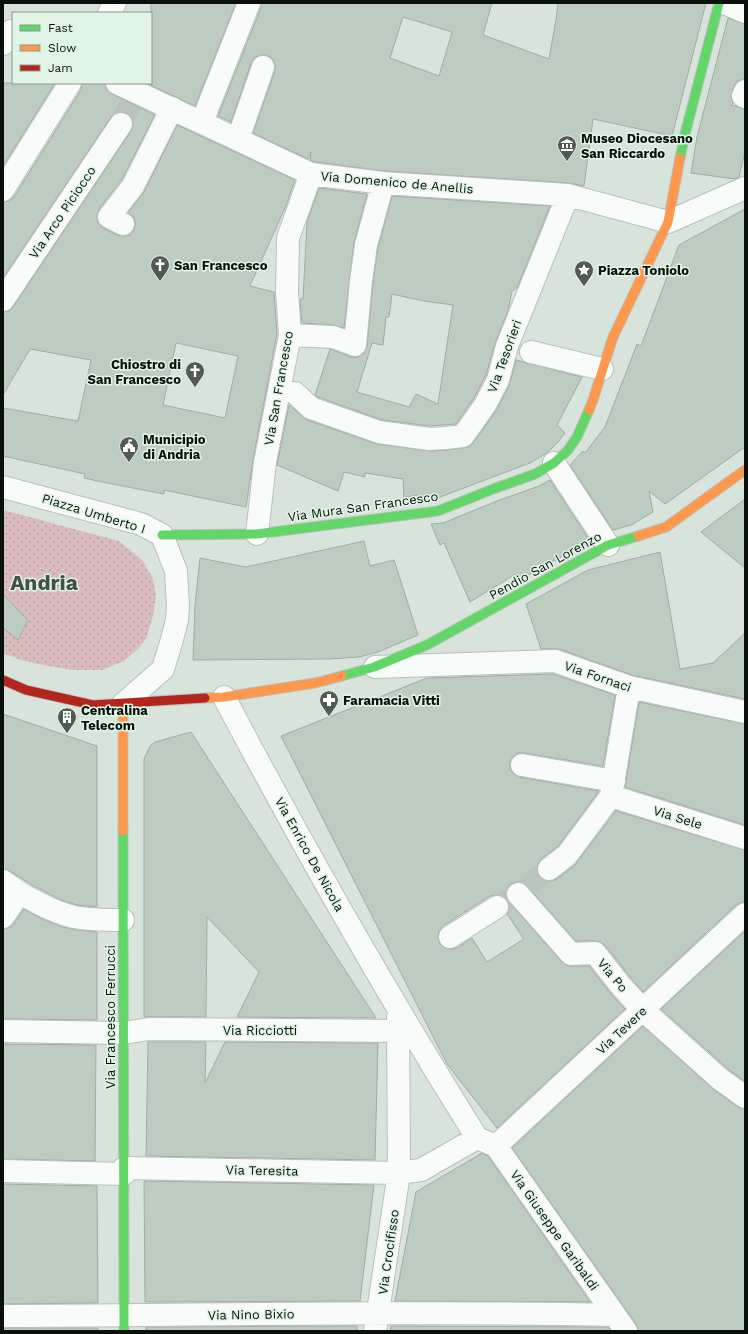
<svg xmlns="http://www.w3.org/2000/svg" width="748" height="1334" font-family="'Work Sans',sans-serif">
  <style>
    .park { fill: url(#park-dots) }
    .building { fill: #bcccc0; stroke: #a2aba5; fill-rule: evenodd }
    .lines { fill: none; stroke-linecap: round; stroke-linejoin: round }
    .street-tunnel { stroke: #b9c4bc; stroke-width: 22; stroke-dasharray: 22 11; stroke-linecap: butt }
    .street-casing { stroke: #b8c0ba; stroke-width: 24 }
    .fast-casing { stroke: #b8c0ba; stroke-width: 11 }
    .slow-casing { stroke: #b8c0ba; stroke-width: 11 }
    .jam-casing { stroke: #b8c0ba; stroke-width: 11 }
    .street { stroke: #f9fbfa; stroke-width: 22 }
    .fast { stroke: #63d668; stroke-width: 9 }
    .slow { stroke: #ff974d; stroke-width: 9 }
    .jam { stroke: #b3261e; stroke-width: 9 }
    .labels { text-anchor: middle; stroke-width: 3; stroke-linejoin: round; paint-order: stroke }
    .poi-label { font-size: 13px; font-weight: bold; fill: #0a110c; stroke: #e0f5e5; text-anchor: start }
    .street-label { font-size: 13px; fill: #0a110c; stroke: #e0f5e5 }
    .town-label { font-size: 21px; font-weight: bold; fill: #405245; stroke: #e0f5e5 }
  </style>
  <defs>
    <pattern id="park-dots" width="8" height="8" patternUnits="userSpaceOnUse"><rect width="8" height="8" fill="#dbbcbe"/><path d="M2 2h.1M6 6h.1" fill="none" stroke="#bba1a2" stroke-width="1.8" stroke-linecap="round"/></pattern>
  </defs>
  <rect width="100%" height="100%" fill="#d8e3db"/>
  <path class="park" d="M 3,510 L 119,541 L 143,561 L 153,579 L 156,596 L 153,616 L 146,639 L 138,649 L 124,661 L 102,670 L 74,670 L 48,666 L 21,660 L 3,653 Z"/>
  <path class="building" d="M 151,3 L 236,3 L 195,106 L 146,83 L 151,83 Z
    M 261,3 L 492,3 L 483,35 L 549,59 L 556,20 L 558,3 L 706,3 L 672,136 L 593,119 L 584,186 L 569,183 L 384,171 L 315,162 L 310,160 L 311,152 L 308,159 L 253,133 L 275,71 L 275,65 L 273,59 L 267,55 L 261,55 L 255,57 L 251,63 L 231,122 L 218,116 L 261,8 ZM 403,17 L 452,32 L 439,76 L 390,58 Z
    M 728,18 L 745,24 L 745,76 L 744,79 L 737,81 L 734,86 L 731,97 L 733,103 L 731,105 L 745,109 L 745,152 L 739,177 L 735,179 L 691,173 L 697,137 Z
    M 3,83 L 55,83 L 3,166 Z
    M 82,83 L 105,83 L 107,90 L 112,94 L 155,115 L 122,179 L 99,209 L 97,216 L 98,223 L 103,228 L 117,235 L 124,236 L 130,235 L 134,230 L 135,224 L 134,217 L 128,213 L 144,192 L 177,125 L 295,180 L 285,208 L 250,286 L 274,292 L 277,334 L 253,460 L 246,507 L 164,490 L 164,494 L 107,483 L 84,478 L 85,474 L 3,456 L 3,408 L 78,421 L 91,360 L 30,349 L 3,395 L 3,312 L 9,311 L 13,307 L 131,131 L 133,124 L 132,118 L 128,113 L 121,112 L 115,113 L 111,117 L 3,278 L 3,202 L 9,201 L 14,197 L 81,90 ZM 176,343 L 238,356 L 225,418 L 163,405 Z
    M 319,188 L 367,194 L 354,243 L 344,328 L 334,325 L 302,323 L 300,299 L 303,299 L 307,222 Z
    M 392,196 L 550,206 L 517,288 L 512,291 L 508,311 L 495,343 L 486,375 L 474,398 L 456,424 L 430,426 L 382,420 L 318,397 L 315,395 L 330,349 L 351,357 L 358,357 L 364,353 L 367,347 L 373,282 L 378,248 ZM 392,294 L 424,301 L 453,305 L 438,404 L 416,394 L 409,407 L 357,392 L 372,343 L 383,345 L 386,317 L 389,317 Z
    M 745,209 L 745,447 L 665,504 L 649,491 L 653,512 L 631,525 L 613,530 L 570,465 L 583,451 L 585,453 L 605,427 L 637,344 L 641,346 L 679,245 Z
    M 516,360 L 582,377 L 557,425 L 565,433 L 558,442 L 547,453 L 530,463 L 435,499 L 420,501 L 418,495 L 404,498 L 403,479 L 365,473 L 365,477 L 344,472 L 338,491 L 277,465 L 289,405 L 307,420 L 377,444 L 430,451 L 447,450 L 469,447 L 473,443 L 496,411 L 509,386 Z
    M 550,480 L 590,541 L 519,580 L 516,574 L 470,602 L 444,543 L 440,545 L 431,524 L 443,523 L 497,501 L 539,486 Z
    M 745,499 L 745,568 L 701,532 Z
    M 364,541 L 370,566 L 394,560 L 418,635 L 378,652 L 359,657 L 330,659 L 193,660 L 195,605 L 200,558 L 246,567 Z
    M 660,552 L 680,669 L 713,663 L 745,633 L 745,699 L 632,675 L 559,649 L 541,649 L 526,604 L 588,570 Z
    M 3,594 L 28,620 L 18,640 L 3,628 Z
    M 553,674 L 615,695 L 603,766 L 524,753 L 517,753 L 513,757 L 510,762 L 510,770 L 514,774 L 519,777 L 599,791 L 558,846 L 541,859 L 538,864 L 537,871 L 539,877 L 545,881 L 551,881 L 557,879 L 575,865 L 616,811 L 745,850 L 745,902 L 742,902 L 736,905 L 643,992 L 631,978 L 605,945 L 600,942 L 595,941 L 576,941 L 527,886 L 522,882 L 516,882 L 509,885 L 506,890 L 506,896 L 509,902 L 562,962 L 566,965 L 571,966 L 589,966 L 611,994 L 625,1009 L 497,1128 L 447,1064 L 281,736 L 427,678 ZM 497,895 L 503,896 L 508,901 L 509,907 L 507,914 L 524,939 L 487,962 L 472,938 L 457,948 L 451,949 L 445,948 L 440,944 L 438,937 L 439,931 L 443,926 L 490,896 Z
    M 639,702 L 745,724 L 745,825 L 625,787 Z
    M 3,714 L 97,746 L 97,907 L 77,905 L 61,900 L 34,886 L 10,871 L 3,869 Z
    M 191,732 L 376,1018 L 237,1017 L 259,972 L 207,917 L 206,1017 L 144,1017 L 144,759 L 150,746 L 155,742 Z
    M 24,909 L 42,919 L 62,927 L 78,930 L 97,932 L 97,1020 L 3,1019 L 3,929 L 9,928 L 13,925 Z
    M 745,931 L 745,1082 L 728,1069 L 661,1009 Z
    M 643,1026 L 713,1089 L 738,1107 L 745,1109 L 745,1331 L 638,1331 L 636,1324 L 512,1148 Z
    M 148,1042 L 206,1042 L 205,1083 L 225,1042 L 378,1043 L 375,1160 L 146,1156 Z
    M 3,1044 L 96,1045 L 95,1161 L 3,1159 Z
    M 482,1153 L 488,1156 L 590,1302 L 395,1301 L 416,1192 Z
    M 144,1181 L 374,1185 L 360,1301 L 145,1302 Z
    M 3,1184 L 97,1186 L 98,1303 L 3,1304 Z
    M 357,1326 L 357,1331 L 146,1331 L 146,1327 Z
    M 391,1326 L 608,1327 L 611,1331 L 390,1331 Z
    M 3,1328 L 98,1328 L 98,1331 L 3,1331 Z"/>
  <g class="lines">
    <path class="street-tunnel" d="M 121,124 L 136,92
      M 497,907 L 518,894 L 549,869"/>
    <g class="street-casing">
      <path id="street" d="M 724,3 L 745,12
        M 109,13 L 115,3
        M 3,44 L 11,31
        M 117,83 L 311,174 L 383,183 L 568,195 L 668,222 L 745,188
        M 745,91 L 743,96 L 745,97
        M 202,122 L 249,3
        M 238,139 L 263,67
        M 3,190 L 70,83
        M 123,224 L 109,217 L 133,186 L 172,108
        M 3,300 L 121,124
        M 290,335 L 333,337 L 355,345 L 361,281 L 366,245 L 383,183
        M 531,352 L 602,369
        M 295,393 L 311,408 L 379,432 L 429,439 L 446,438 L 463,436 L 485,405 L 498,380 L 507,346 L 568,195
        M 554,463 L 608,545
        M 3,487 L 141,524 L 162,535 L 176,571 L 178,606 L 177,620 L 171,643 L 163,669 L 123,704
        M 257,534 L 265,462 L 290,335 L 287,292 L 288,238 L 311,174
        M 375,667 L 555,661 L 629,687 L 745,712
        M 224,697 C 303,847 387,994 477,1138
        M 522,765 L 614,781
        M 611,796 L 745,838
        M 549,869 L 567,855 L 611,796 L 629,687
        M 3,881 C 21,895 52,912 74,917 C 90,920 106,920 123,920
        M 518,894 L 571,954 L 595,953 L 621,986 L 643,1010 L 720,1079 L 745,1097
        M 3,917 L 20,893
        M 450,937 L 497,907
        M 3,1031 L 123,1033 L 149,1029 L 398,1031
        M 482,1140 L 496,1146 L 626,1331
        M 496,1146 L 745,914
        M 124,1168 L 399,1173 L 421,1170 L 477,1138
        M 3,1171 L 124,1174
        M 3,1316 C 207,1315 411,1311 615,1315
        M 375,1331 L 399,1173 L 398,1017"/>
    </g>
    <g class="fast-casing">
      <path id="fast" d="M 680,158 L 685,134 L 719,3
        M 162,535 L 257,534 L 438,511 L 493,489 L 535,474 L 554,463 L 568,450 L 577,437 L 589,410
        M 342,676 L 374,667 L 427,645 L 608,545 L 638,536
        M 123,831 L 124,1331"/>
    </g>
    <g class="slow-casing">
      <path id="slow" d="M 589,410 L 593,400 L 613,337 L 668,222 L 680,158
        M 638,536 L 666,527 L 745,470
        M 205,698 L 224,697 L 315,683 L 342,676
        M 123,704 L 123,831"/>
    </g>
    <g class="jam-casing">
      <path id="jam" d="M 3,680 L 26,690 L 93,705 L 205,698"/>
    </g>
    <use href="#street" class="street"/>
    <use href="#fast" class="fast"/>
    <use href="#slow" class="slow"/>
    <use href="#jam" class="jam"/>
  </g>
  <defs>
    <g id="museum-pin" transform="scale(1)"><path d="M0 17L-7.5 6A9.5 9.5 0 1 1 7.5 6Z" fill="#525a54" stroke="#e0f5e5"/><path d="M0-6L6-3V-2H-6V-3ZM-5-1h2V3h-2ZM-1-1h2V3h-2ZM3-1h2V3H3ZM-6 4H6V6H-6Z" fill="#fff"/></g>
    <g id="church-pin" transform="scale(1)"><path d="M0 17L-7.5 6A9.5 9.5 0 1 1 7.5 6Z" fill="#525a54" stroke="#e0f5e5"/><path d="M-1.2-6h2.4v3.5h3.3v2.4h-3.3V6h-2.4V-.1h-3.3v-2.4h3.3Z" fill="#fff"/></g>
    <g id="sight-pin" transform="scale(1)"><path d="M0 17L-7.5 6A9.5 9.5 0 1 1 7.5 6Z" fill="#525a54" stroke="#e0f5e5"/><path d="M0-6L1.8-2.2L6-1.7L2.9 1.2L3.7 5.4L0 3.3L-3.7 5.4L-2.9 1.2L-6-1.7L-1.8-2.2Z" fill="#fff"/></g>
    <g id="civic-pin" transform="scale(1)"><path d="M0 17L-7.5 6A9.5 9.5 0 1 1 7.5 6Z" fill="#525a54" stroke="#e0f5e5"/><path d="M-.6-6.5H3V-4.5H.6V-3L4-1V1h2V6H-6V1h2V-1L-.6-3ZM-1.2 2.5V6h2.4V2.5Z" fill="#fff"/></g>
    <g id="pharmacy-pin" transform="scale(1)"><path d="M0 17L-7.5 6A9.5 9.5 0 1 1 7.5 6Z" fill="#525a54" stroke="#e0f5e5"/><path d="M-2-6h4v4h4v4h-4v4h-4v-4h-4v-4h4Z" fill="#fff"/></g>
    <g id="building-pin" transform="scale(1)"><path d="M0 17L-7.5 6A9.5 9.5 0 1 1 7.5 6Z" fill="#525a54" stroke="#e0f5e5"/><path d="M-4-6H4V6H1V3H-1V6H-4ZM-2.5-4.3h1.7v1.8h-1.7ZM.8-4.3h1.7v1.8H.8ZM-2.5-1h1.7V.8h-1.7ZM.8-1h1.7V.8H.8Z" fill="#fff"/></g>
  </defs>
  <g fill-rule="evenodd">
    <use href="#museum-pin" x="567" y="145"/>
    <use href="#church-pin" x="160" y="265"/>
    <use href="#sight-pin" x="584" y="270"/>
    <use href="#church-pin" x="195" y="371"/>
    <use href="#civic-pin" x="129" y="446"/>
    <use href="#pharmacy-pin" x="329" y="700"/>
    <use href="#building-pin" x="67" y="717"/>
  </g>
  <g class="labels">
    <g class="poi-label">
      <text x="581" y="143">Museo Diocesano<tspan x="581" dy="15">San Riccardo</tspan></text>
      <text x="174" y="270">San Francesco</text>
      <text x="598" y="275">Piazza Toniolo</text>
      <text x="181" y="369" text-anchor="end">Chiostro di<tspan x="181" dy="15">San Francesco</tspan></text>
      <text x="143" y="444">Municipio<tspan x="143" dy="15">di Andria</tspan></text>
      <text x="343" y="705">Faramacia Vitti</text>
      <text x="81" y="715">Centralina<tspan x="81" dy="15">Telecom</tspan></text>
    </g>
    <g class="street-label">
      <text transform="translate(397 182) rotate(5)" y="5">Via Domenico de Anellis</text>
      <text transform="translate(62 212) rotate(-56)" y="5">Via Arco Piciocco</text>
      <text transform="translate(504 356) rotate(-70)" y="5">Via Tesorieri</text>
      <text transform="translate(278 388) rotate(-80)" y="5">Via San Francesco</text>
      <text transform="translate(363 506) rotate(-8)" y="5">Via Mura San Francesco</text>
      <text transform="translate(94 513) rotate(17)" y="5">Piazza Umberto I</text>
      <text transform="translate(545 565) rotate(-29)" y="5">Pendio San Lorenzo</text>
      <text transform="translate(598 676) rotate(19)" y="5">Via Fornaci</text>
      <text transform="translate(678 817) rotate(17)" y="5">Via Sele</text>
      <text transform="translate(310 854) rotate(61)" y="5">Via Enrico De Nicola</text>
      <text transform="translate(613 975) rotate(50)" y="5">Via Po</text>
      <text transform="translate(110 1017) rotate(-90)" y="5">Via Francesco Ferrucci</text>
      <text x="260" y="1035">Via Ricciotti</text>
      <text transform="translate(621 1030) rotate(-43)" y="5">Via Tevere</text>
      <text transform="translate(262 1170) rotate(1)" y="5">Via Teresita</text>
      <text transform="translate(555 1230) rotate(55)" y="5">Via Giuseppe Garibaldi</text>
      <text transform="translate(388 1252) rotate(-82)" y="5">Via Crocifisso</text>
      <text transform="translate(251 1314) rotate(-1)" y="5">Via Nino Bixio</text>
    </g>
    <g class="town-label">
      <text x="44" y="590">Andria</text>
    </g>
  </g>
  <rect width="748" height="1334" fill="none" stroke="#0a110c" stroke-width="8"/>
  <rect x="12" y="12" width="140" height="72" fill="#e0f5e5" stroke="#8a9a8e"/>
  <rect x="20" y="25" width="20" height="6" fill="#63d668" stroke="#8a9a8e"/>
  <text x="48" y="32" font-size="12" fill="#0a110c">Fast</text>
  <rect x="20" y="45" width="20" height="6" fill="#ff974d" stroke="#8a9a8e"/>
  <text x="48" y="52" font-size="12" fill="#0a110c">Slow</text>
  <rect x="20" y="65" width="20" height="6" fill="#b3261e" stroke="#8a9a8e"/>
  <text x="48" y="72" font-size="12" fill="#0a110c">Jam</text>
</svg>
